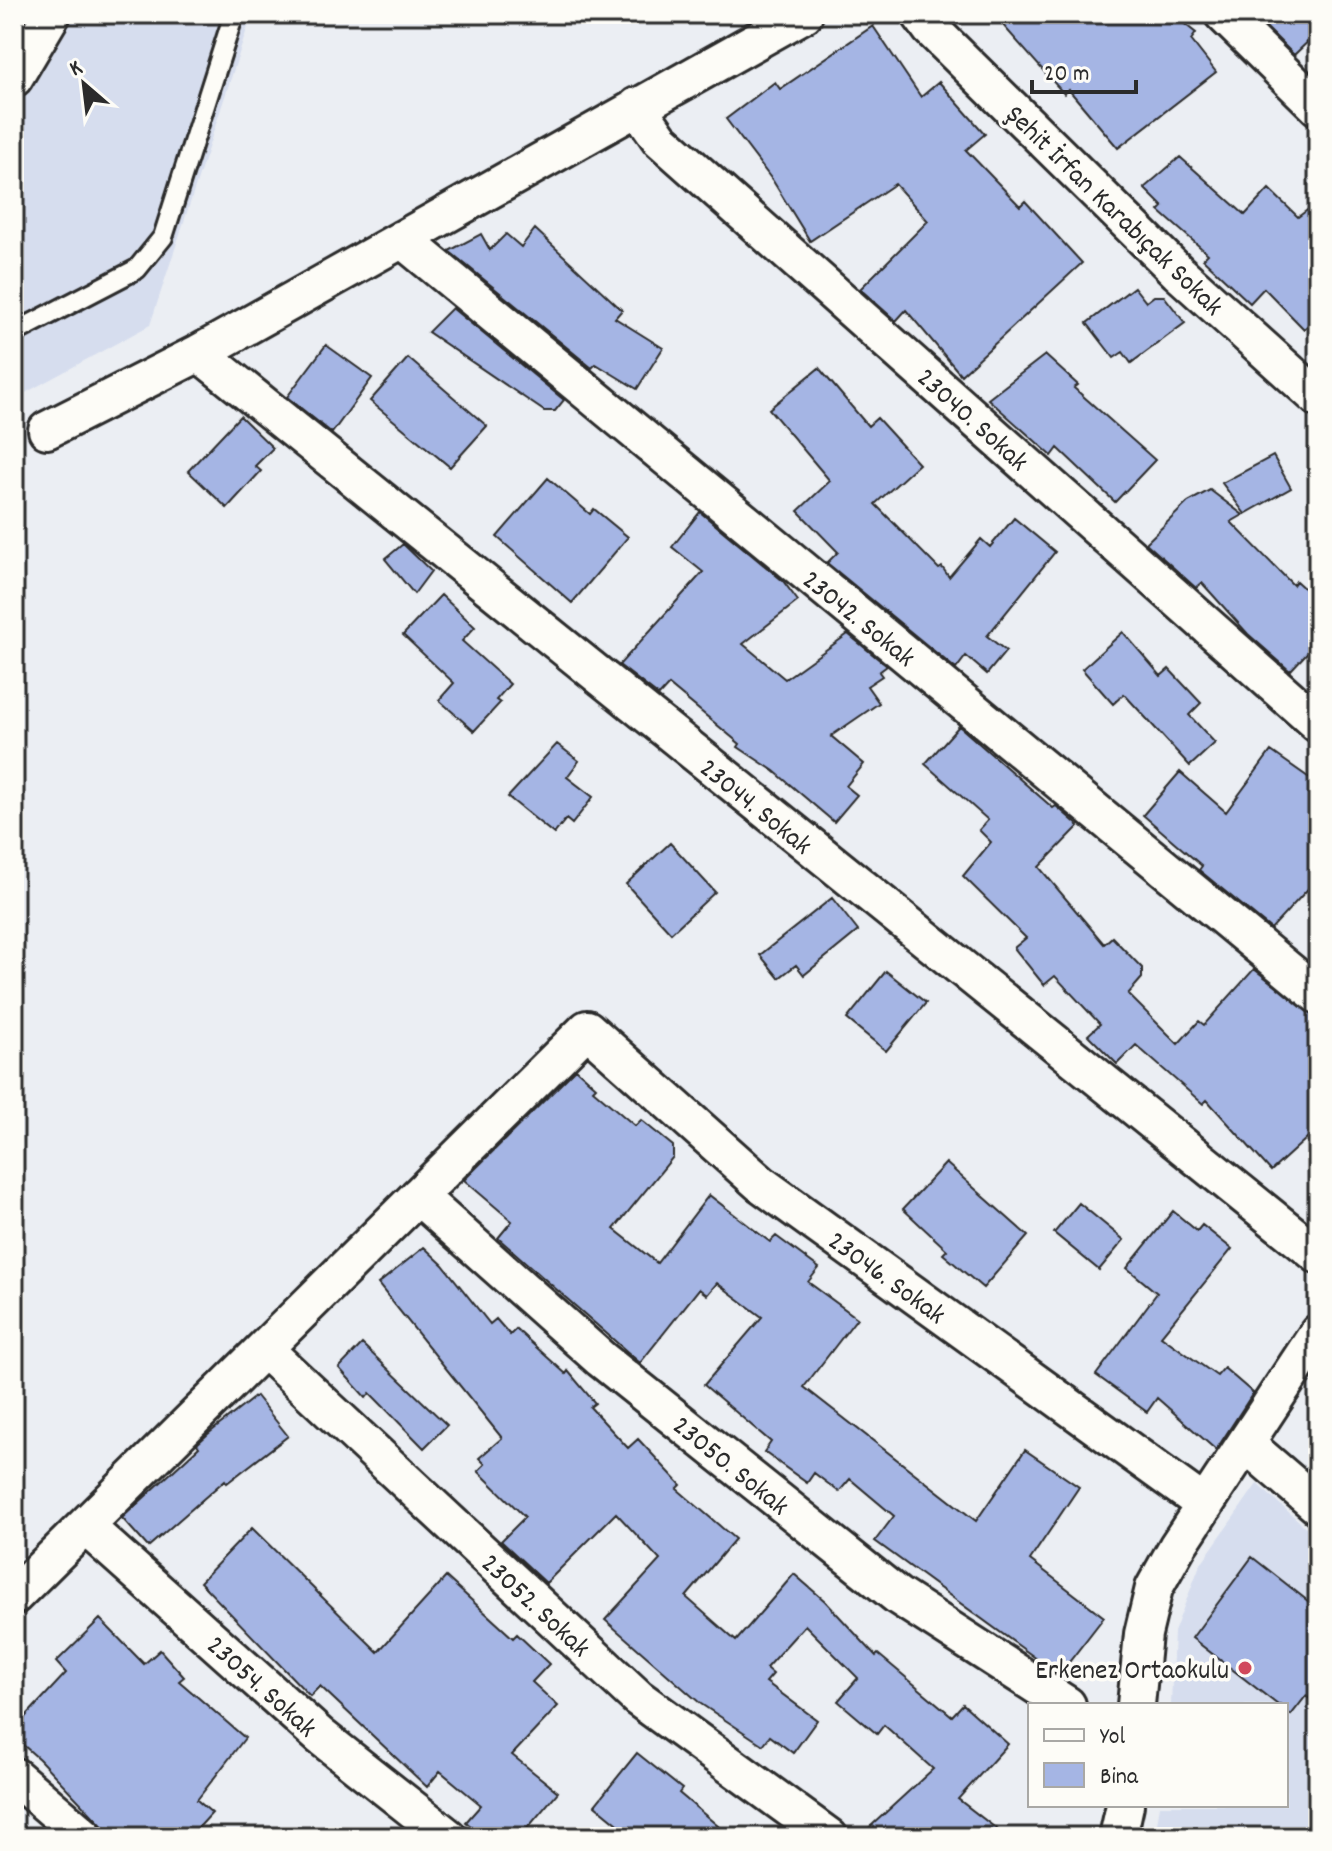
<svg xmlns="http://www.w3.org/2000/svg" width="1332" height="1851" font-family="Dekko,sans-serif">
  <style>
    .built { fill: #d6ddee }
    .building { fill: #a5b5e4; stroke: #2b2b2b; stroke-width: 2 }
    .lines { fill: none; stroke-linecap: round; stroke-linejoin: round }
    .lane-casing { stroke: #2b2b2b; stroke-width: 24 }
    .street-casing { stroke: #2b2b2b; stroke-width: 42 }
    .lane { stroke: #fdfcf7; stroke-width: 18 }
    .street { stroke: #fdfcf7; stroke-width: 36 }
    .poi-dot { fill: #d1495b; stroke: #fdfcf7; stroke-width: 3 }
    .labels { text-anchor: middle; stroke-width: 7; stroke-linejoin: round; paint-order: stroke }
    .street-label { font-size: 28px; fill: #2b2b2b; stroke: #fdfcf7 }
    .poi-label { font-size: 28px; fill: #2b2b2b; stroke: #fdfcf7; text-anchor: end }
  </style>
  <rect width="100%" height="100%" fill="#ebeef3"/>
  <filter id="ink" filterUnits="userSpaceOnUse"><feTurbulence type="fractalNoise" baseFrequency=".0125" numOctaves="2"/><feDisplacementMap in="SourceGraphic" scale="16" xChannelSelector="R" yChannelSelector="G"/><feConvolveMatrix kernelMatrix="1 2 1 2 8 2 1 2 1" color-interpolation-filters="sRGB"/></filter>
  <g filter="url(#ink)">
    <path class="built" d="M 14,14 L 252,14 L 150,325 L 14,399 Z
      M 1257,1484 L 1318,1538 L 1318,1837 L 1155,1837 L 1160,1805 L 1286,1805 L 1286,1705 L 1171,1705 L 1174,1632 L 1200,1565 Z"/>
    <path class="building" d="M 993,14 L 1172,14 L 1196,33 L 1191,40 L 1216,72 L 1118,148 L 1069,90 L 1064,94 Z
      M 1253,14 L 1318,14 L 1318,32 L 1294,55 Z
      M 873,26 L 921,97 L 939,82 L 985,134 L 966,150 L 1020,206 L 1025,201 L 1082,263 L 961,375 L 906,310 L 896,321 L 860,289 L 928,221 L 895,184 L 810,241 L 773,181 L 726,119 L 775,82 L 780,89 Z
      M 1180,157 L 1245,215 L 1269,189 L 1298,217 L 1318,202 L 1318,316 L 1304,329 L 1264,288 L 1250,303 L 1203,259 L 1208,254 L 1159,211 L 1163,207 L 1144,188 Z
      M 535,229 L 622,310 L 615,318 L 663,348 L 637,389 L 596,364 L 592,368 L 449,251 L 481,234 L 490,250 L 506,234 L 521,247 Z
      M 1134,287 L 1146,302 L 1154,296 L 1164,296 L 1185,323 L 1131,363 L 1123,352 L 1114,358 L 1087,323 Z
      M 452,308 L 564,400 L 555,411 L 544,411 L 428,332 Z
      M 326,345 L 372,378 L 332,433 L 287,397 Z
      M 1045,355 L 1078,385 L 1074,388 L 1155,460 L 1115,502 L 1058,448 L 1052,456 L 988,399 Z
      M 408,358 L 487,426 L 450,467 L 370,401 Z
      M 819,368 L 868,426 L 877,418 L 919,464 L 875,504 L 939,569 L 942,567 L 949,577 L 981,539 L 990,547 L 1014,518 L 1055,552 L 987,636 L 1006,651 L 987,674 L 966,656 L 956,669 L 827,563 L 838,552 L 798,511 L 830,481 L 769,409 Z
      M 240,416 L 273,448 L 255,466 L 261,471 L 227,508 L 188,471 Z
      M 1273,456 L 1291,488 L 1245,514 L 1222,483 Z
      M 548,478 L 590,514 L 594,509 L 628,537 L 572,603 L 497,537 Z
      M 1210,490 L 1243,515 L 1231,522 L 1293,585 L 1296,581 L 1318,601 L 1318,641 L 1290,671 L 1248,634 L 1202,583 L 1196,588 L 1146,543 L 1188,502 Z
      M 700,512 L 783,581 L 798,601 L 743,644 L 785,679 L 848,634 L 887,666 L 879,672 L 882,676 L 867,686 L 879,703 L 831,736 L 864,764 L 846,786 L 857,795 L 834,822 L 774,771 L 738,747 L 740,744 L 669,685 L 659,696 L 619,665 L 703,572 L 672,547 Z
      M 403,544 L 431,571 L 414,594 L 385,559 Z
      M 441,595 L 475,627 L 462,641 L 510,684 L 496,700 L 500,703 L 474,731 L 439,700 L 454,683 L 403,635 Z
      M 1123,632 L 1161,676 L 1169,669 L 1201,703 L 1189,715 L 1215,743 L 1190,766 L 1124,694 L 1113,704 L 1082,669 Z
      M 959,726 L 1053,808 L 1056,806 L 1079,826 L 1039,867 L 1104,944 L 1112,937 L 1142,968 L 1142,978 L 1128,994 L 1178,1044 L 1199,1021 L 1204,1025 L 1254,969 L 1318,1018 L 1318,1128 L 1271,1171 L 1207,1100 L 1203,1104 L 1136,1045 L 1117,1064 L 1088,1035 L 1100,1024 L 1055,976 L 1044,985 L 1014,948 L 1026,938 L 963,876 L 991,842 L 979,830 L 988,820 L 925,764 Z
      M 557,744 L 579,761 L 567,777 L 593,797 L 572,824 L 566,819 L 554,834 L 508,797 Z
      M 1271,751 L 1318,784 L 1318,878 L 1271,929 L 1199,870 L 1202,866 L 1143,815 L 1180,772 L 1226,812 Z
      M 670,843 L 715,892 L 671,933 L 626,884 Z
      M 832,898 L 858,931 L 804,975 L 796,965 L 779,978 L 760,955 Z
      M 886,971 L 926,1003 L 886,1051 L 847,1019 Z
      M 576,1069 L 596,1087 L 593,1090 L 635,1126 L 641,1120 L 673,1146 L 673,1157 L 614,1229 L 657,1263 L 709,1195 L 770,1242 L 776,1236 L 819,1268 L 808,1282 L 857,1318 L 804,1387 L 976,1521 L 1025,1450 L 1079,1487 L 1030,1560 L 1104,1617 L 1059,1675 L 875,1541 L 894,1516 L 850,1479 L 839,1492 L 814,1473 L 807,1483 L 764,1452 L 771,1442 L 704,1385 L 762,1317 L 717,1283 L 707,1295 L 699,1289 L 640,1363 L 498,1238 L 512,1221 L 464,1180 Z
      M 946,1163 L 1028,1236 L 983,1288 L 943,1254 L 947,1250 L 903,1209 Z
      M 1079,1203 L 1124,1240 L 1099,1270 L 1054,1233 Z
      M 1173,1211 L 1197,1231 L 1202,1225 L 1232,1249 L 1161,1336 L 1217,1376 L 1224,1368 L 1253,1393 L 1216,1450 L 1157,1398 L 1147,1412 L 1096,1375 L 1157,1293 L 1127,1268 Z
      M 424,1247 L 443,1265 L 490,1324 L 496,1319 L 510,1335 L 516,1329 L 566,1374 L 568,1371 L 595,1403 L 590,1407 L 628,1448 L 638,1439 L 681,1485 L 677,1489 L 735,1539 L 686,1597 L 736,1641 L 794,1574 L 825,1601 L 876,1656 L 878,1654 L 952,1716 L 963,1704 L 1008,1744 L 958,1799 L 1007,1837 L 859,1837 L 933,1769 L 884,1725 L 877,1734 L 838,1701 L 858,1678 L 805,1625 L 766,1668 L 773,1674 L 766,1682 L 817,1720 L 793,1753 L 770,1736 L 763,1745 L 701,1704 L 605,1620 L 660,1560 L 616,1513 L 546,1583 L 501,1541 L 525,1517 L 478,1471 L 485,1464 L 479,1458 L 502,1438 L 378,1284 Z
      M 362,1344 L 447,1425 L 424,1448 L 370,1393 L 366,1398 L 339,1368 Z
      M 256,1396 L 288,1436 L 227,1483 L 225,1480 L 148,1547 L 122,1518 L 199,1447 L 197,1444 L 208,1434 Z
      M 252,1528 L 378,1652 L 446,1577 L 513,1638 L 517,1634 L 549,1664 L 532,1682 L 558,1706 L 512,1755 L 558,1792 L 520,1837 L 484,1837 L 466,1822 L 481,1805 L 440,1771 L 427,1787 L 320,1686 L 310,1696 L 200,1582 Z
      M 1252,1557 L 1318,1609 L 1318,1706 L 1306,1696 L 1291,1715 L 1286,1711 L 1286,1705 L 1278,1705 L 1192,1638 Z
      M 100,1619 L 144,1664 L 160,1650 L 184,1677 L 179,1681 L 245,1738 L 197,1800 L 212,1813 L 190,1837 L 113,1837 L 39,1759 L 14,1737 L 14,1729 L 66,1673 L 56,1662 Z
      M 637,1753 L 682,1789 L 679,1793 L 731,1837 L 634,1837 L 595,1805 Z"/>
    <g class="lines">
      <g class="lane-casing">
        <path id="lane" d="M 14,333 L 137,269 L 163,237 L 234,14"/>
      </g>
      <g class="street-casing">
        <path id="street" d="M 920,14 L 931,29 L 1178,272 L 1318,398
          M 1223,14 L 1318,107
          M 14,78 L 52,14
          M 637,106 L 660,139 L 1318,724
          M 402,239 L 1318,995
          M 199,353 L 1318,1255
          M 47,430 L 199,353 L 804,14
          M 418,1196 L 601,1359 L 898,1596 L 1067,1705
          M 264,1349 L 638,1698 L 829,1837
          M 1246,1444 L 1318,1506
          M 85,1526 L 320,1736 L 448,1837
          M 14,1596 L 587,1029 L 761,1184 L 1205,1505
          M 1136,1705 L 1143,1634 L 1154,1588 L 1177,1547 L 1318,1333
          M 14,1776 L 85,1837
          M 1118,1837 L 1125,1805"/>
      </g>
      <use href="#lane" class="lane"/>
      <use href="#street" class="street"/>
    </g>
  </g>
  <circle class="poi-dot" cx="1245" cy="1668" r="8"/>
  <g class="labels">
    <g class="street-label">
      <text transform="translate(1116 209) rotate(44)" y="10">Şehit İrfan Karabıçak Sokak</text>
      <text transform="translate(974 418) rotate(42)" y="10">23040. Sokak</text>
      <text transform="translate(860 617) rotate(39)" y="10">23042. Sokak</text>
      <text transform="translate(757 805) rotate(39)" y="10">23044. Sokak</text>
      <text transform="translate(888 1276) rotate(36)" y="10">23046. Sokak</text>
      <text transform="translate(732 1464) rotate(39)" y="10">23050. Sokak</text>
      <text transform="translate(537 1604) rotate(43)" y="10">23052. Sokak</text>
      <text transform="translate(263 1685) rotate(42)" y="10">23054. Sokak</text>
    </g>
    <g class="poi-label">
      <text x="1229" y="1678">Erkenez Ortaokulu</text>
    </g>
  </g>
  <rect width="1332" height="1851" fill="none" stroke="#fdfcf7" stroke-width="48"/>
  <rect x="24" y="24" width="1284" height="1803" fill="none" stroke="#2b2b2b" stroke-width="3" filter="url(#ink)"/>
  <rect x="1028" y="1703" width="260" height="104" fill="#fdfcf7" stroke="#a9a8a5" stroke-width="2"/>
  <rect x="1044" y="1729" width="40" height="12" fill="#fdfcf7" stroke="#a9a8a5" stroke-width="2"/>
  <text x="1100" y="1743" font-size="24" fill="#2b2b2b">Yol</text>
  <rect x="1044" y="1763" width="40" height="24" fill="#a5b5e4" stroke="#a9a8a5" stroke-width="2"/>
  <text x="1100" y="1783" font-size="24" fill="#2b2b2b">Bina</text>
  <g transform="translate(84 84) rotate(332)" stroke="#fdfcf7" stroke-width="6" paint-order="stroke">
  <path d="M0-6L14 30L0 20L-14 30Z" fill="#2b2b2b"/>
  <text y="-12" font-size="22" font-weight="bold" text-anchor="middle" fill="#2b2b2b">K</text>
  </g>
  <path d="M1032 80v12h104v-12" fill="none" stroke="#2b2b2b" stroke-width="4"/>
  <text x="1044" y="80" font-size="24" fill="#2b2b2b" stroke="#fdfcf7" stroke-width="6" paint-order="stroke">20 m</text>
</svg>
